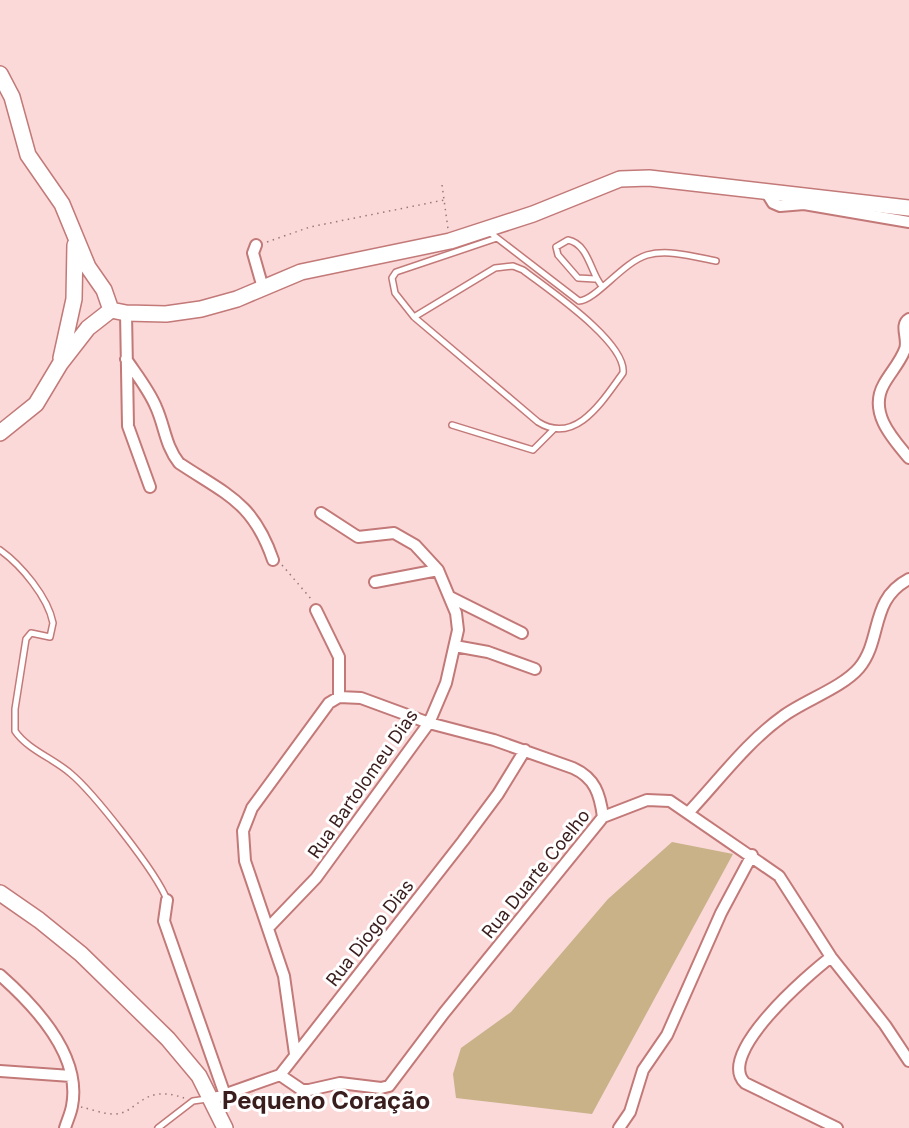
<svg xmlns="http://www.w3.org/2000/svg" width="909" height="1128" font-family="Inter,sans-serif">
  <style>
    .green { fill: #c9b188 }
    .lines { fill: none; stroke-linecap: round; stroke-linejoin: round }
    .lane-casing { stroke: #c27978; stroke-width: 8 }
    .street-casing { stroke: #c27978; stroke-width: 14 }
    .secondary-casing { stroke: #c27978; stroke-width: 18 }
    .path { stroke: #987978; stroke-width: 1.5; stroke-dasharray: 1.5 4.5; stroke-linecap: butt }
    .lane { stroke: #fff; stroke-width: 5 }
    .street { stroke: #fff; stroke-width: 10 }
    .secondary { stroke: #fff; stroke-width: 15 }
    .labels { text-anchor: middle; stroke-width: 6; stroke-linejoin: round; paint-order: stroke }
    .street-label { font-size: 18px; fill: #3a1d1d; stroke: #fff }
    .district-label { font-size: 24px; font-weight: bold; fill: #3a1d1d; stroke: #fff }
  </style>
  <rect width="100%" height="100%" fill="#fad9d8"/>
  <path class="green" d="M 672,842 L 733,854 L 592,1114 L 456,1098 L 453,1074 L 461,1048 L 511,1012 L 608,899 Z"/>
  <g class="lines">
    <g class="lane-casing">
      <path id="lane" d="M 488,231 L 579,301 C 595,301 623,262 647,255 C 669,249 695,257 716,261
        M 595,279 L 578,278 L 558,255 L 556,247 L 568,240 C 589,244 591,275 602,286
        M 414,317 L 495,268 L 513,266 L 523,270 C 546,288 627,342 623,373 C 603,400 576,446 538,422 L 414,317 L 395,293 L 392,278 L 396,272 L 497,238
        M 452,425 L 533,450 L 553,430
        M 0,550 C 21,565 48,597 53,623 L 50,637 L 31,633 L 26,639 L 15,709 L 15,731 C 27,749 54,759 70,773 C 93,792 157,873 167,900
        M 158,1128 L 193,1101 L 207,1099"/>
    </g>
    <g class="street-casing">
      <path id="street" d="M 765,190 L 773,203 L 780,206 L 804,204 L 909,222
        M 256,245 L 253,253 L 263,288
        M 126,313 L 128,426 L 150,487
        M 909,319 C 899,325 909,339 905,349 C 901,361 890,373 884,384 C 868,412 892,438 909,458
        M 126,359 C 136,374 149,390 156,407 C 165,427 165,445 179,463 C 227,495 253,502 273,560
        M 375,582 L 438,570
        M 450,597 L 522,633
        M 316,610 L 339,657 L 339,697
        M 455,646 L 488,652 L 535,669
        M 689,812 C 719,780 747,742 782,717 C 803,701 842,688 859,668 C 883,639 869,600 909,579
        M 167,900 L 164,921 L 225,1095
        M 269,927 L 316,878 L 429,723 L 446,683 L 458,630 L 456,613 L 438,570 L 415,545 L 394,533 L 358,537 L 321,513
        M 831,957 C 809,974 715,1054 745,1083 L 837,1128
        M 0,975 C 34,1005 82,1055 72,1106 C 71,1113 67,1121 65,1128
        M 295,1054 L 284,976 L 245,861 L 243,831 L 252,808 L 329,703 L 339,697 L 361,698 L 429,723 L 494,740 L 573,768 C 595,778 600,794 603,817
        M 0,1071 L 71,1076
        M 280,1075 L 302,1090 L 309,1090 L 340,1083 L 381,1088 L 389,1086 L 444,1013 L 603,817 L 647,800 L 670,801 L 779,876 L 831,957 L 885,1025 L 909,1061
        M 212,1099 L 280,1075 L 463,841 L 498,794 L 525,750
        M 619,1128 L 630,1112 L 643,1070 L 667,1035 L 721,913 L 752,855"/>
    </g>
    <g class="secondary-casing">
      <path id="secondary" d="M 0,74 L 12,97 L 28,155 L 62,204 L 88,267 L 104,290 L 111,310
        M 111,310 L 126,313 L 166,314 L 201,309 L 237,299 L 301,272 L 450,241 L 533,214 L 620,179 L 649,178 L 909,208
        M 61,358 L 74,299 L 75,245
        M 0,433 L 36,404 L 60,364 L 88,328 L 111,310
        M 0,893 L 39,920 L 81,954 L 168,1039 L 199,1076 L 225,1128"/>
    </g>
    <path class="path" d="M 442,185 L 448,229
      M 267,242 L 310,227 L 444,200
      M 282,565 L 312,600
      M 81,1107 C 91,1109 103,1114 114,1114 C 138,1114 141,1083 184,1098"/>
    <use href="#lane" class="lane"/>
    <use href="#street" class="street"/>
    <use href="#secondary" class="secondary"/>
  </g>
  <g class="labels">
    <g class="street-label">
      <text transform="translate(363 784) rotate(-55)" y="6">Rua Bartolomeu Dias</text>
      <text transform="translate(536 874) rotate(-51)" y="6">Rua Duarte Coelho</text>
      <text transform="translate(370 933) rotate(-52)" y="6">Rua Diogo Dias</text>
    </g>
    <g class="district-label">
      <text x="326" y="1109">Pequeno Coração</text>
    </g>
  </g>
</svg>
